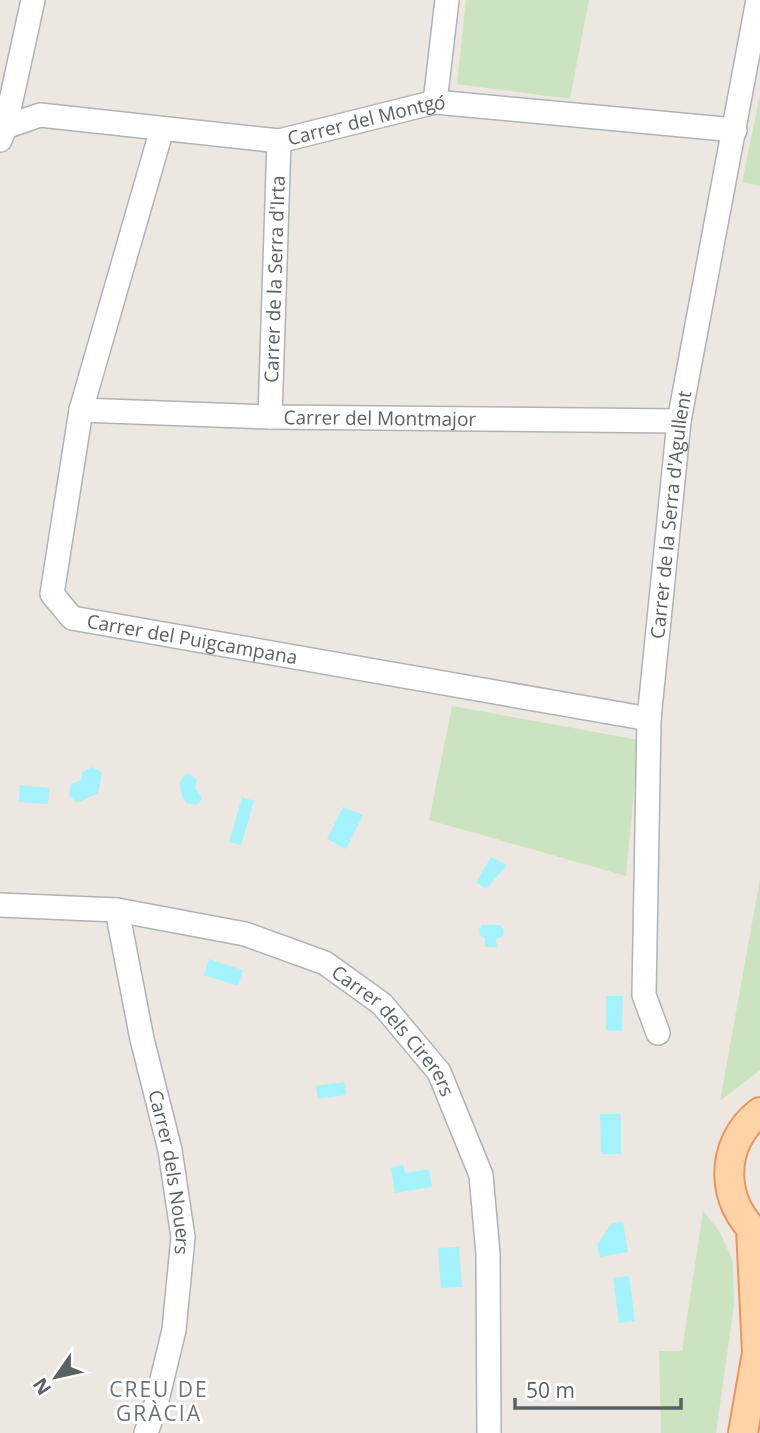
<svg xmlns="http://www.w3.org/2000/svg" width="760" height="1433" font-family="'Open Sans',sans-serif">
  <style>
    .green { fill: #cbe4bf }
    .water { fill: #a2f3fd }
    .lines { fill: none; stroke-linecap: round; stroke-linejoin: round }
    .minor-casing { stroke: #aeb3b5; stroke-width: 26 }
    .major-casing { stroke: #ee945a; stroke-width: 32 }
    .minor { stroke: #fff; stroke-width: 23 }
    .major { stroke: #fdd3a7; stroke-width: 28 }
    .labels { text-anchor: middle; stroke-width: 6; stroke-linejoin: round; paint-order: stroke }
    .street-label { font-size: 19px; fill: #5a6163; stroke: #fff }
    .neighbourhood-label { font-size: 21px; letter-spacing: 2px; fill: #6b7375; stroke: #fff }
  </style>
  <rect width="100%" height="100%" fill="#ede7e2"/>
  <path class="green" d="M 466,0 L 589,0 L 570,99 L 457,84 Z
    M 760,95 L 760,186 L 742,182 Z
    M 452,706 L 639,740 L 626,876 L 429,820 Z
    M 760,879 L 760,1070 L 720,1101 Z
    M 703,1211 L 720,1232 L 733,1262 L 734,1305 L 716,1433 L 661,1433 L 659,1351 L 682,1351 Z"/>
  <path class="water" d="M 93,767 L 102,773 L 98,793 L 77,803 L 69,795 L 71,784 L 81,780 L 82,772 Z
    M 186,774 L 190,774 L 197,780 L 195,787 L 202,799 L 197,805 L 186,803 C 180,793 176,782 186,774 Z
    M 20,785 L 49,788 L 48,804 L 19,802 Z
    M 242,797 L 254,801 L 241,845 L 229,842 Z
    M 343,807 L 363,815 L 346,849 L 327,839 Z
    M 491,857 L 507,865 L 486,889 L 476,882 Z
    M 482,925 L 500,925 L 504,930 L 503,936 L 496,939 L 497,947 L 485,947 L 485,938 L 480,935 L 479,930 Z
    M 209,959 L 243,970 L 238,986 L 204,975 Z
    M 606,996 L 623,996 L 622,1031 L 606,1030 Z
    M 344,1082 L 346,1095 L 318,1099 L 316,1086 Z
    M 600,1114 L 621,1114 L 621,1154 L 601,1154 Z
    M 403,1165 L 405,1173 L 429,1169 L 432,1187 L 395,1193 L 391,1167 Z
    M 623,1222 L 628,1252 L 600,1257 L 597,1245 L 612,1223 Z
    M 459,1247 L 462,1287 L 441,1288 L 438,1248 Z
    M 629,1276 L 635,1321 L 619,1323 L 613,1278 Z"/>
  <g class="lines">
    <g class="minor-casing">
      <g id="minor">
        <path d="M 435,102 L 447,0"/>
        <path id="s1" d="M 0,129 L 40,115 L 279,141 L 435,102 L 735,130"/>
        <path id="s2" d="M 162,129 L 81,410 L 52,594 L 72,618 L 649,719"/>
        <path d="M 0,140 L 5,128 L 33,0"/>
        <path id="s3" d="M 81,410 L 270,417 L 679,421"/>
        <path id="s4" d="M 270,417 L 279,141"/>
        <path id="s5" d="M 0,905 L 117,910 L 245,934 L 325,963 L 382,1004 L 439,1072 L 481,1175 L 488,1254 L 489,1433"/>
        <path id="s6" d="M 117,910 L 142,1039 L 170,1150 L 183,1237 L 174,1330 L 156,1404 L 146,1433"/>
        <path id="s7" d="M 658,1033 L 644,995 L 649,719 L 679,421 L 758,0"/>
      </g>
    </g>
    <g class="major-casing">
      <path id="major" d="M 760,1112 C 719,1143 719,1204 760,1236
        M 743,1433 L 757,1353 L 751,1229"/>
    </g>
    <use href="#minor" class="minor"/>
    <use href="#major" class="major"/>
  </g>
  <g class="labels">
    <g class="street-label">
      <text dy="7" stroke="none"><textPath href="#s1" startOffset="373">Carrer del Montgó</textPath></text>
      <text dy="7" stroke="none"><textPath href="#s4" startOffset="138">Carrer de la Serra d'Irta</textPath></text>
      <text dy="7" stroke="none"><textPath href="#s3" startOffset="299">Carrer del Montmajor</textPath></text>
      <text dy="7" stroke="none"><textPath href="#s7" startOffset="522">Carrer de la Serra d'Agullent</textPath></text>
      <text dy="7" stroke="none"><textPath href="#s2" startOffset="632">Carrer del Puigcampana</textPath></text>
      <text dy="7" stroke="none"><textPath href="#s5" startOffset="430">Carrer dels Cirerers</textPath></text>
      <text dy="7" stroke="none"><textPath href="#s6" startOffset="268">Carrer dels Nouers</textPath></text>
    </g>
    <g class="neighbourhood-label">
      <text x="159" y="1397">CREU DE<tspan x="159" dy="24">GRÀCIA</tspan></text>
    </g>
  </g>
  <g transform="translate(56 1377) rotate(236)" stroke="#ffffff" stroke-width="5" paint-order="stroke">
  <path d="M0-5L12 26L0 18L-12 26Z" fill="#5a6163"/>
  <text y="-10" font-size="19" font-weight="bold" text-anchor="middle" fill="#5a6163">N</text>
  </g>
  <path d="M515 1398v10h166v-10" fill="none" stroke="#5a6163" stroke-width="3.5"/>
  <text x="526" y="1398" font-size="21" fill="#5a6163" stroke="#ffffff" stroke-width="5" paint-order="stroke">50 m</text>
</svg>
